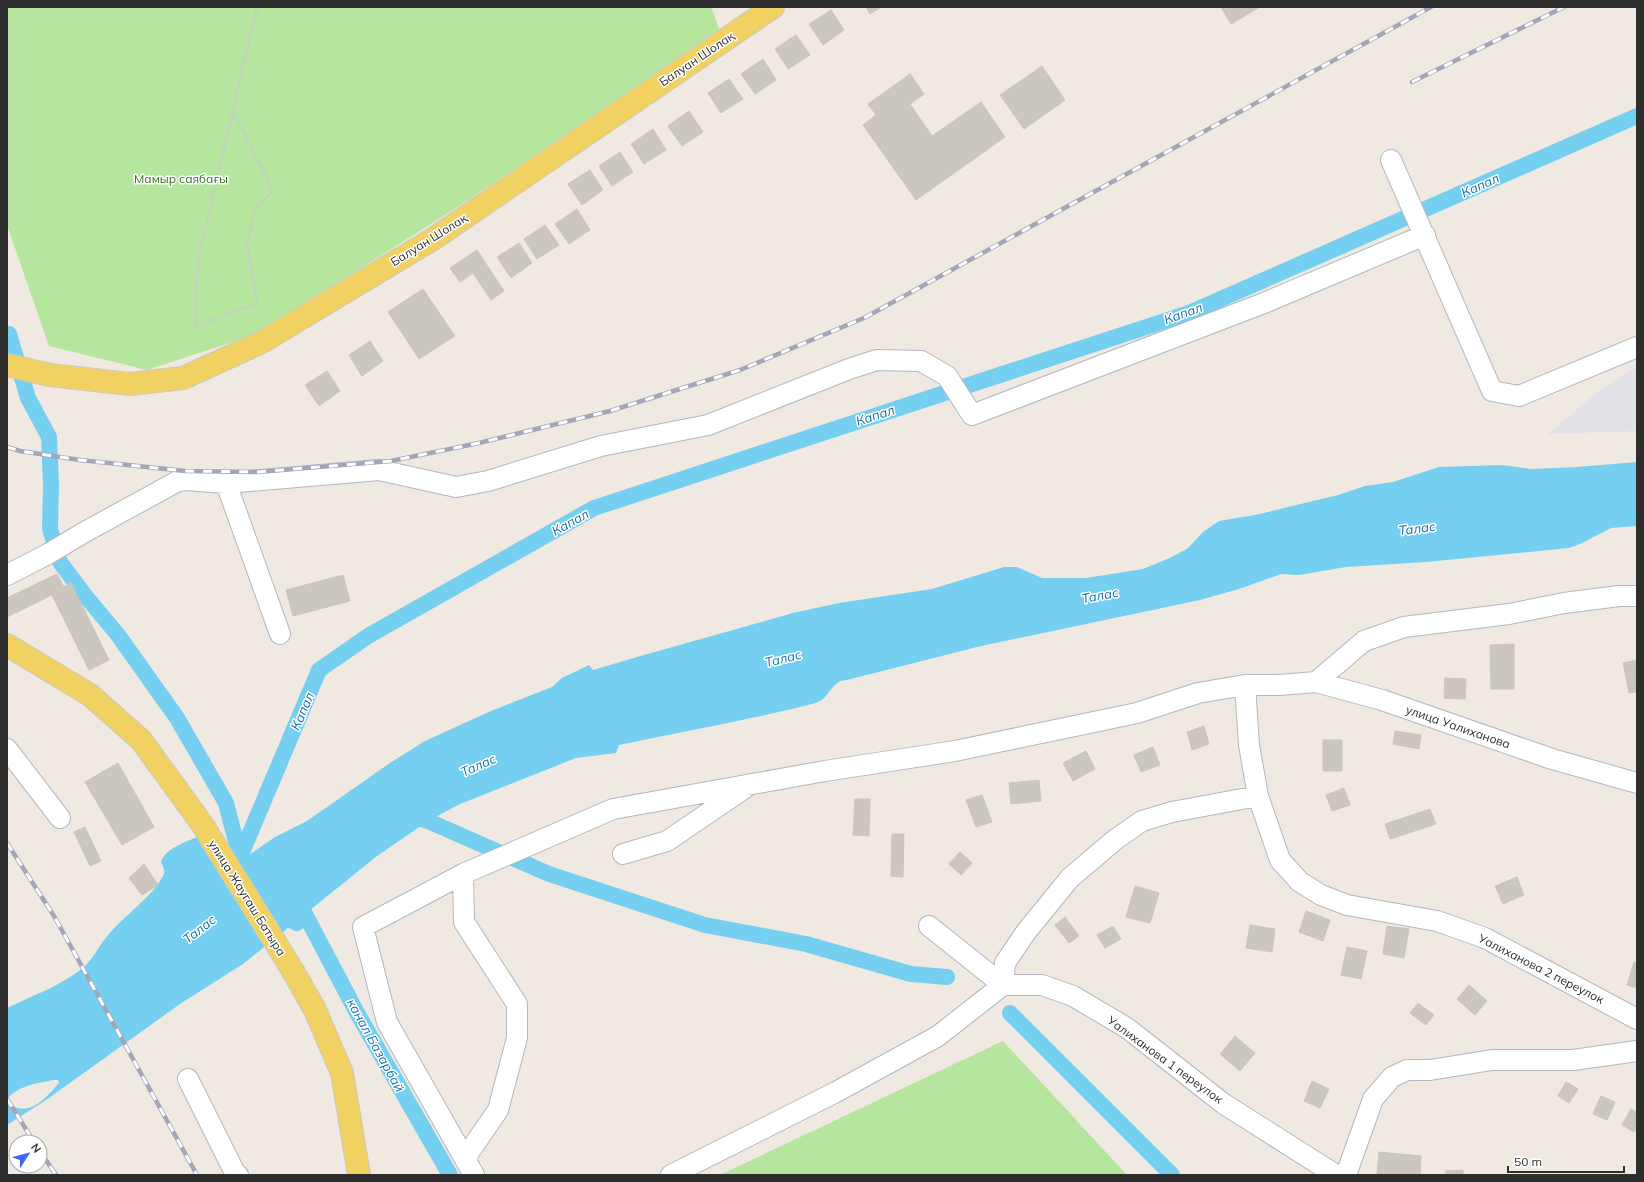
<svg xmlns="http://www.w3.org/2000/svg" width="1644" height="1182" font-family="Mulish,sans-serif">
  <style>
    .industrial { fill: #e3e1e8 }
    .green { fill: #b6e59e }
    .water { fill: #75cff0; fill-rule: evenodd }
    .lines { fill: none; stroke-linecap: round; stroke-linejoin: round }
    .stream { stroke: #75cff0; stroke-width: 4.5 }
    .canal { stroke: #75cff0; stroke-width: 16 }
    .building { fill: #cbc7bf; stroke: #cbc5ba }
    .minor-casing { stroke: #b4b7c1; stroke-width: 22 }
    .major-casing { stroke: #c9c9c9; stroke-width: 24 }
    .path { stroke: #c9c9c9; stroke-width: 2.5; stroke-dasharray: 3 2; stroke-linecap: butt }
    .minor { stroke: #fff; stroke-width: 20 }
    .major { stroke: #f2d163; stroke-width: 22 }
    .rail-casing { stroke: #a3a6b8; stroke-width: 4.5 }
    .rail { stroke: #fff; stroke-width: 3; stroke-dasharray: 9; stroke-linecap: butt }
    .labels { text-anchor: middle; stroke-width: 3; stroke-linejoin: round; paint-order: stroke }
    .street-label { font-size: 12px; fill: #2e2e2e; stroke: #fff }
    .park-label { font-size: 12px; fill: #2c6e1b; stroke: #fff }
    .water-label { font-size: 13px; font-style: italic; fill: #0d6fa3; stroke: #fff }
  </style>
  <rect width="100%" height="100%" fill="#efe9e1"/>
  <path class="industrial" d="M 1637,367 L 1637,431 L 1548,434 L 1604,387 Z"/>
  <path class="green" d="M 7,7 L 711,7 L 720,31 L 456,208 L 257,334 L 147,370 L 49,346 L 7,225 Z
    M 1003,1041 L 1127,1175 L 720,1175 Z"/>
  <path class="water" d="M 1637,462 L 1637,526 L 1611,528 L 1580,544 L 1569,548 L 1426,562 L 1346,567 L 1299,575 L 1281,574 L 1239,589 L 1200,600 L 981,646 L 847,680 C 835,680 831,691 824,698 C 819,703 811,704 804,706 C 743,721 681,732 619,745 L 616,753 L 576,758 L 460,804 L 428,821 L 377,856 L 243,964 L 180,1004 L 46,1100 L 7,1125 L 7,1008 C 32,996 62,985 83,968 C 93,959 97,949 105,939 C 122,916 149,901 163,876 C 166,871 163,866 161,862 C 164,848 193,839 205,834 L 215,837 L 237,859 L 243,859 L 275,837 L 307,821 L 390,763 L 425,741 L 491,711 L 552,687 L 562,678 L 589,665 L 593,670 L 637,657 L 793,613 L 839,603 L 932,589 L 1004,567 L 1017,567 L 1042,578 L 1086,578 L 1143,569 L 1172,557 L 1188,548 L 1203,532 L 1219,521 L 1255,515 L 1338,495 L 1365,486 L 1393,482 L 1439,467 L 1502,465 L 1532,469 L 1577,467 ZM 54,1080 L 58,1080 L 59,1083 C 49,1094 33,1115 15,1107 C 10,1105 9,1102 9,1097 C 20,1085 39,1083 54,1080 Z"/>
  <g class="lines">
    <path class="stream" d="M 7,328 L 9,334"/>
    <path class="canal" d="M 9,334 L 28,398 L 49,437 L 51,485 L 50,529 L 60,562 L 83,593 L 118,635 L 177,718 L 226,803 L 240,857 L 237,859
      M 408,815 L 428,821 L 549,874 L 705,925 L 806,944 L 911,974 L 947,977
      M 240,857 L 319,670 L 368,636 L 594,508 L 1189,313 L 1637,116
      M 273,917 L 289,919 L 297,923 L 305,914 L 356,1011 L 450,1175
      M 1010,1013 L 1172,1175"/>
  </g>
  <path class="building" d="M 866,7 L 881,7 L 870,14 Z
    M 1221,7 L 1260,7 L 1231,24 Z
    M 831,10 L 844,30 L 823,45 L 809,24 Z
    M 796,35 L 810,55 L 788,69 L 775,49 Z
    M 763,59 L 776,80 L 755,94 L 741,74 Z
    M 1042,66 L 1065,100 L 1024,129 L 1000,95 Z
    M 910,74 L 924,94 L 910,104 L 932,136 L 981,102 L 1005,137 L 916,200 L 863,125 L 876,115 L 868,104 Z
    M 729,79 L 743,99 L 721,113 L 708,93 Z
    M 689,111 L 703,132 L 682,146 L 668,126 Z
    M 653,129 L 666,150 L 644,164 L 631,144 Z
    M 620,152 L 633,172 L 612,186 L 599,166 Z
    M 590,170 L 603,190 L 582,205 L 568,184 Z
    M 577,209 L 590,230 L 569,244 L 555,224 Z
    M 545,225 L 559,245 L 537,259 L 524,239 Z
    M 519,243 L 532,263 L 511,278 L 497,257 Z
    M 477,250 L 504,291 L 491,300 L 473,273 L 460,282 L 450,268 Z
    M 423,289 L 455,336 L 419,359 L 388,312 Z
    M 370,341 L 383,361 L 362,376 L 349,355 Z
    M 327,371 L 340,391 L 319,406 L 305,385 Z
    M 57,574 L 64,587 L 71,583 L 109,660 L 89,670 L 52,595 L 7,617 L 7,598 Z
    M 343,575 L 350,601 L 293,616 L 286,590 Z
    M 1514,644 L 1514,689 L 1491,689 L 1490,645 Z
    M 1637,660 L 1637,692 L 1629,693 L 1623,663 Z
    M 1445,678 L 1466,679 L 1465,699 L 1444,698 Z
    M 1204,726 L 1209,744 L 1192,750 L 1187,732 Z
    M 1395,731 L 1421,735 L 1419,749 L 1393,744 Z
    M 1323,740 L 1342,740 L 1342,771 L 1323,771 Z
    M 1153,747 L 1160,765 L 1141,772 L 1134,755 Z
    M 1086,751 L 1095,769 L 1073,781 L 1063,763 Z
    M 118,763 L 154,827 L 122,845 L 85,782 Z
    M 1039,780 L 1041,801 L 1011,804 L 1009,783 Z
    M 1344,788 L 1350,805 L 1332,811 L 1326,795 Z
    M 982,795 L 992,822 L 976,827 L 966,800 Z
    M 855,799 L 870,799 L 869,836 L 853,835 Z
    M 1430,809 L 1436,824 L 1390,839 L 1385,824 Z
    M 85,827 L 101,861 L 90,866 L 74,832 Z
    M 892,834 L 904,834 L 903,877 L 891,876 Z
    M 960,852 L 972,863 L 961,875 L 949,864 Z
    M 144,864 L 158,885 L 142,895 L 129,878 Z
    M 1517,877 L 1524,895 L 1503,904 L 1495,886 Z
    M 1135,886 L 1159,893 L 1150,923 L 1126,917 Z
    M 1306,911 L 1330,920 L 1323,941 L 1299,932 Z
    M 1065,917 L 1079,936 L 1069,943 L 1055,925 Z
    M 1250,925 L 1275,929 L 1272,952 L 1246,948 Z
    M 1113,926 L 1121,939 L 1105,948 L 1097,935 Z
    M 1387,926 L 1409,929 L 1404,958 L 1383,954 Z
    M 1347,947 L 1367,951 L 1361,979 L 1341,975 Z
    M 1634,962 L 1637,963 L 1637,988 L 1627,985 Z
    M 1469,985 L 1487,1001 L 1475,1015 L 1457,999 Z
    M 1418,1003 L 1434,1015 L 1426,1025 L 1410,1013 Z
    M 1235,1036 L 1255,1053 L 1240,1071 L 1220,1054 Z
    M 1312,1081 L 1329,1089 L 1320,1108 L 1304,1101 Z
    M 1566,1082 L 1578,1089 L 1569,1103 L 1558,1096 Z
    M 1601,1096 L 1615,1102 L 1607,1120 L 1593,1114 Z
    M 1631,1109 L 1637,1112 L 1637,1126 L 1634,1132 L 1622,1125 Z
    M 1379,1152 L 1421,1156 L 1420,1175 L 1377,1175 Z
    M 1463,1170 L 1463,1175 L 1446,1175 L 1446,1171 Z"/>
  <g class="lines">
    <g class="minor-casing">
      <path id="minor" d="M 1391,160 L 1492,391 L 1519,396 L 1637,347
        M 7,575 L 48,554 L 83,533 L 178,481 L 186,480 L 226,483
        M 280,634 L 226,483 L 379,470 L 456,487 L 488,481 L 601,446 L 708,425 L 849,369 L 877,360 L 921,361 L 947,376 L 972,415 L 1264,303 L 1425,235
        M 1316,682 L 1364,641 L 1404,627 L 1509,614 L 1564,603 L 1619,596 L 1637,596
        M 1245,685 L 1249,745 L 1258,796 L 1280,860 L 1300,882 L 1321,895 L 1347,905 L 1437,921 L 1485,938 L 1637,1019
        M 7,749 L 60,818
        M 623,854 L 667,841 L 745,788
        M 463,874 L 464,922 L 517,1004 L 517,1038 L 498,1110 L 465,1158
        M 929,926 L 1003,985 L 1042,985 L 1073,996 L 1127,1028 L 1224,1104 L 1336,1175
        M 188,1079 L 235,1173 L 238,1175
        M 474,1175 L 387,1022 L 363,927 L 463,874 L 613,809 L 825,771 L 955,751 L 1137,713 L 1198,693 L 1245,685 L 1279,685 L 1316,682 L 1382,700 L 1552,759 L 1637,783
        M 671,1175 L 836,1092 L 938,1036 L 1003,985 L 1005,963 L 1026,932 L 1070,878 L 1116,839 L 1142,821 L 1172,812 L 1258,796
        M 1346,1175 L 1373,1099 L 1392,1077 L 1407,1070 L 1430,1070 L 1492,1060 L 1573,1060 L 1637,1051"/>
    </g>
    <g class="major-casing">
      <path id="major" d="M 7,365 L 50,375 L 130,384 L 183,378 L 262,342 L 433,239 L 773,7
        M 7,645 L 90,695 L 141,740 L 202,824 L 293,971 L 315,1010 L 342,1073 L 359,1175"/>
    </g>
    <path class="path" d="M 233,111 L 273,190 L 256,207 L 247,244 L 257,304 L 195,326 L 198,260 L 257,7"/>
    <use href="#minor" class="minor"/>
    <use href="#major" class="major"/>
    <g class="rail-casing">
      <path id="rail" d="M 1412,82 L 1564,7
        M 7,447 L 20,451 L 80,460 L 185,471 L 258,472 L 391,461 L 479,443 L 610,411 L 740,370 L 864,318 L 1431,7
        M 7,843 L 54,916 L 197,1175
        M 7,1099 L 34,1142
        M 40,1151 L 56,1175"/>
    </g>
    <use href="#rail" class="rail"/>
  </g>
  <g class="labels">
    <g class="street-label">
      <text transform="translate(697 59) rotate(-34)" y="4">Балуан Шолақ</text>
      <text transform="translate(429 240) rotate(-32)" y="4">Балуан Шолақ</text>
      <text transform="translate(1458 727) rotate(19)" y="4">улица Уалиханова</text>
      <text transform="translate(247 898) rotate(58)" y="4">улица Жаугаш Батыра</text>
      <text transform="translate(1541 969) rotate(27)" y="4">Уалиханова 2 переулок</text>
      <text transform="translate(1165 1060) rotate(36)" y="4">Уалиханова 1 переулок</text>
    </g>
    <g class="park-label">
      <text x="181" y="183">Мамыр саябағы</text>
    </g>
    <g class="water-label">
      <text transform="translate(1480 185) rotate(-24)" y="5">Капал</text>
      <text transform="translate(1183 313) rotate(-20)" y="5">Капал</text>
      <text transform="translate(875 415) rotate(-18)" y="5">Капал</text>
      <text transform="translate(570 522) rotate(-29)" y="5">Капал</text>
      <text transform="translate(1417 528) rotate(-7)" y="5">Талас</text>
      <text transform="translate(1100 595) rotate(-11)" y="5">Талас</text>
      <text transform="translate(783 658) rotate(-14)" y="5">Талас</text>
      <text transform="translate(302 711) rotate(-67)" y="5">Капал</text>
      <text transform="translate(478 765) rotate(-24)" y="5">Талас</text>
      <text transform="translate(199 929) rotate(-38)" y="5">Талас</text>
      <text transform="translate(376 1045) rotate(61)" y="5">канал Базарбай</text>
    </g>
  </g>
  <rect width="1644" height="1182" fill="none" stroke="#2e2e2e" stroke-width="16"/>
  <g transform="translate(28 1154) rotate(54)"><circle r="19" fill="#ffffff" stroke="#ababab"/>
  <path d="M0-3L7 15L0 10L-7 15Z" fill="#4264fb"/>
  <text y="-6" font-size="11" font-weight="bold" text-anchor="middle" fill="#2e2e2e">N</text>
  </g>
  <path d="M1508 1166v6h116v-6" fill="none" stroke="#2e2e2e" stroke-width="2"/>
  <text x="1514" y="1166" font-size="12" fill="#2e2e2e" stroke="#ffffff" stroke-width="3" paint-order="stroke">50 m</text>
</svg>
